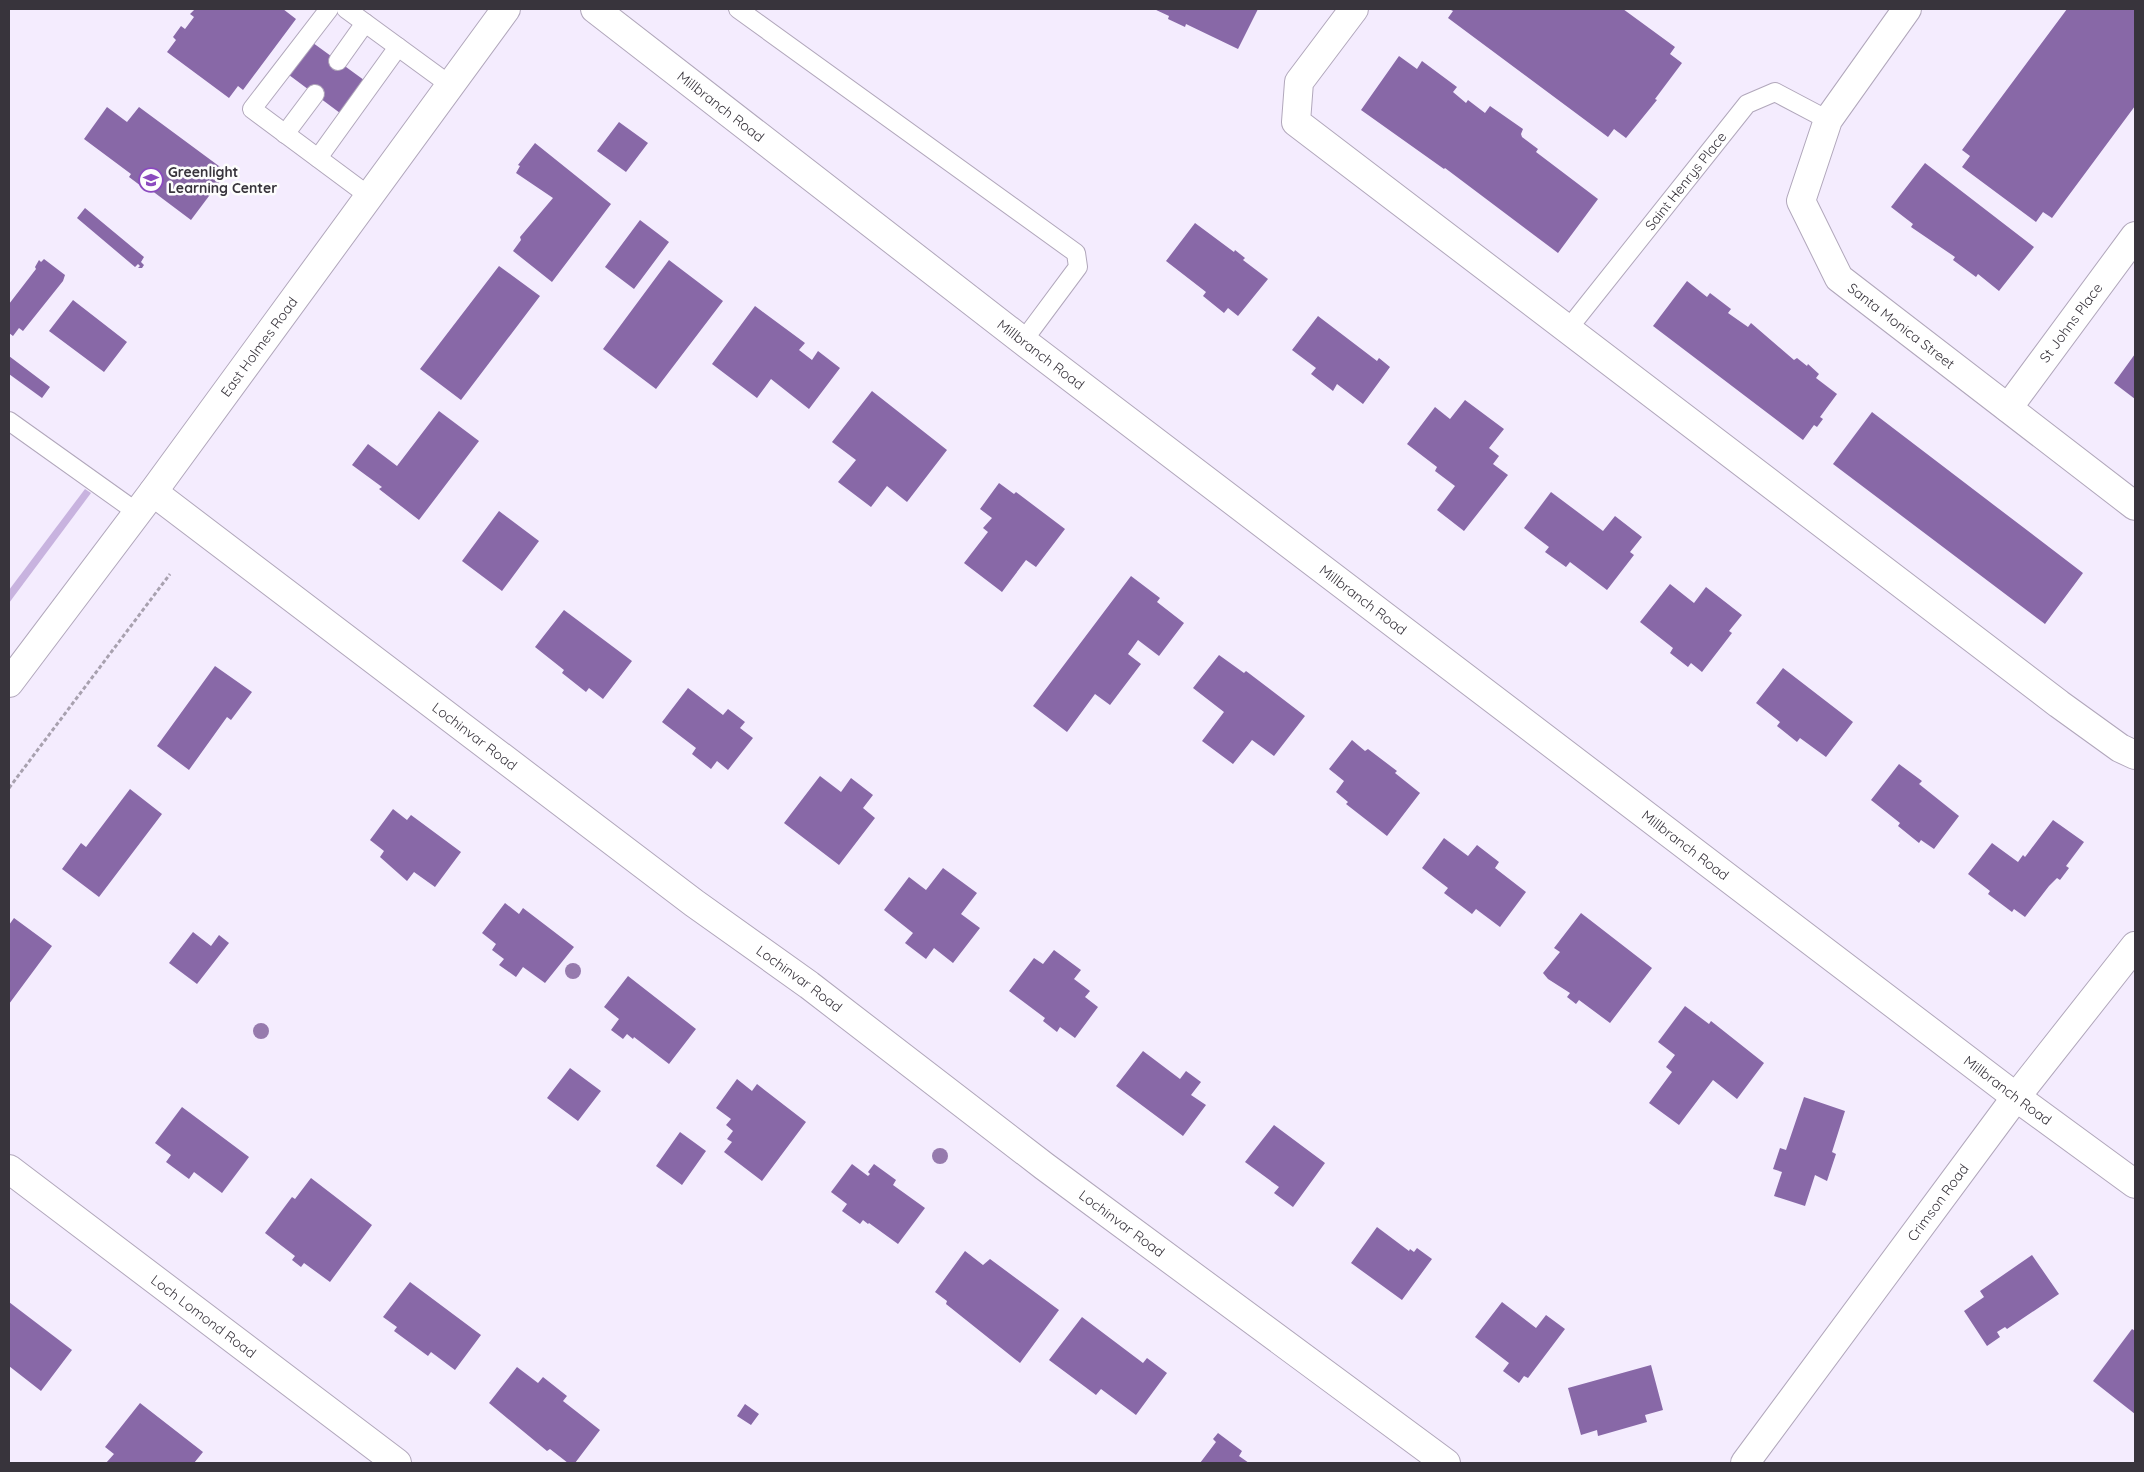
<svg xmlns="http://www.w3.org/2000/svg" width="2144" height="1472" font-family="Quicksand,sans-serif">
  <style>
    .green { fill: #c8b3df }
    .building { fill: #8868a7 }
    .lines { fill: none; stroke-linecap: round; stroke-linejoin: round }
    .lane-casing { stroke: #b1a7bb; stroke-width: 20 }
    .street-casing { stroke: #b1a7bb; stroke-width: 30 }
    .secondary-casing { stroke: #b1a7bb; stroke-width: 30 }
    .path { stroke: #a8a1af; stroke-width: 3; stroke-dasharray: 4 2.5; stroke-linecap: butt }
    .lane { stroke: #fff; stroke-width: 18 }
    .street { stroke: #fff; stroke-width: 28 }
    .secondary { stroke: #fff; stroke-width: 28 }
    .tree { fill: #967aad }
    .labels { text-anchor: middle; stroke-width: 5; stroke-linejoin: round; paint-order: stroke }
    .street-label { font-size: 14px; fill: #38343c; stroke: #fdfdfd }
    .poi-label { font-size: 14px; font-weight: bold; fill: #38343c; stroke: #fdfdfd; text-anchor: start }
  </style>
  <rect width="100%" height="100%" fill="#f4ecfe"/>
  <path class="green" d="M 85,489 L 91,493 L 9,603 L 9,590 Z"/>
  <path class="building" d="M 195,9 L 283,9 L 296,19 L 243,90 L 238,86 L 229,98 L 167,52 L 176,40 L 173,37 L 181,26 L 185,29 L 194,17 L 190,14 Z
    M 1154,9 L 1258,9 L 1238,49 L 1186,24 L 1185,27 L 1168,19 L 1169,16 Z
    M 1449,9 L 1623,9 L 1675,47 L 1670,54 L 1682,63 L 1655,99 L 1657,100 L 1626,138 L 1614,129 L 1608,137 L 1448,18 L 1453,11 Z
    M 2067,9 L 2135,9 L 2135,106 L 2052,218 L 2043,212 L 2036,222 L 1962,167 L 1970,156 L 1962,150 Z
    M 309,40 L 368,83 L 344,116 L 285,72 Z
    M 1399,56 L 1417,69 L 1422,61 L 1457,87 L 1453,92 L 1466,103 L 1468,100 L 1485,113 L 1490,106 L 1523,129 L 1521,134 L 1522,137 L 1538,149 L 1536,152 L 1598,199 L 1558,253 L 1445,168 L 1444,169 L 1361,110 Z
    M 107,107 L 127,122 L 139,107 L 227,172 L 191,220 L 143,184 L 141,186 L 129,177 L 131,174 L 84,139 Z
    M 619,122 L 648,143 L 626,172 L 597,151 Z
    M 535,143 L 611,204 L 552,282 L 513,251 L 521,240 L 520,237 L 553,198 L 516,173 L 520,166 L 518,165 Z
    M 1925,163 L 2034,247 L 1999,291 L 1978,274 L 1976,277 L 1953,260 L 1955,257 L 1911,227 L 1913,224 L 1891,207 Z
    M 85,208 L 144,257 L 141,262 L 144,265 L 142,268 L 138,268 L 140,266 L 138,264 L 135,267 L 77,218 Z
    M 640,220 L 669,242 L 634,289 L 605,267 Z
    M 1195,223 L 1234,252 L 1235,250 L 1245,258 L 1243,260 L 1268,279 L 1238,316 L 1228,308 L 1224,313 L 1203,296 L 1206,292 L 1166,261 Z
    M 44,259 L 65,275 L 63,281 L 23,331 L 19,328 L 13,336 L 9,333 L 9,304 L 36,269 L 35,267 L 39,260 L 41,262 Z
    M 669,260 L 723,301 L 656,389 L 603,349 Z
    M 499,266 L 540,296 L 461,400 L 420,369 Z
    M 1687,281 L 1707,297 L 1710,293 L 1731,309 L 1728,313 L 1748,327 L 1751,323 L 1794,360 L 1797,358 L 1807,366 L 1808,364 L 1819,374 L 1816,378 L 1837,394 L 1820,417 L 1823,419 L 1817,427 L 1814,425 L 1803,440 L 1653,326 Z
    M 73,300 L 127,342 L 104,372 L 49,331 Z
    M 755,306 L 805,343 L 799,350 L 812,360 L 818,351 L 840,368 L 809,409 L 771,379 L 757,398 L 712,364 Z
    M 1318,316 L 1377,361 L 1379,358 L 1390,367 L 1363,404 L 1337,384 L 1333,391 L 1311,374 L 1316,368 L 1292,350 Z
    M 2135,354 L 2135,399 L 2114,383 Z
    M 9,356 L 50,387 L 42,398 L 9,374 Z
    M 872,391 L 947,450 L 907,502 L 887,486 L 871,507 L 838,482 L 856,460 L 832,442 Z
    M 1465,400 L 1504,429 L 1489,448 L 1499,456 L 1493,464 L 1508,475 L 1464,531 L 1437,510 L 1455,486 L 1435,471 L 1437,467 L 1407,444 L 1435,407 L 1450,419 Z
    M 439,411 L 479,441 L 419,520 L 379,489 L 382,487 L 352,465 L 368,444 L 397,466 Z
    M 1872,412 L 2083,573 L 2045,624 L 1833,464 Z
    M 999,483 L 1014,494 L 1016,492 L 1065,529 L 1036,567 L 1026,560 L 1002,592 L 964,563 L 988,532 L 983,528 L 992,518 L 980,509 Z
    M 1551,492 L 1603,531 L 1615,516 L 1642,537 L 1630,552 L 1634,555 L 1607,590 L 1570,562 L 1566,567 L 1545,552 L 1549,547 L 1524,528 Z
    M 499,511 L 539,541 L 502,591 L 462,561 Z
    M 1131,576 L 1160,598 L 1157,602 L 1184,623 L 1159,656 L 1138,640 L 1128,654 L 1141,664 L 1110,705 L 1095,694 L 1067,732 L 1033,706 Z
    M 1670,584 L 1694,603 L 1706,587 L 1742,615 L 1729,631 L 1732,633 L 1702,672 L 1691,663 L 1688,667 L 1670,653 L 1673,648 L 1640,622 Z
    M 564,610 L 632,661 L 603,699 L 589,688 L 586,692 L 562,673 L 564,670 L 535,647 Z
    M 1219,655 L 1244,673 L 1246,671 L 1305,716 L 1274,756 L 1252,740 L 1233,764 L 1202,741 L 1224,712 L 1193,688 Z
    M 215,666 L 252,692 L 231,720 L 227,717 L 189,770 L 157,746 Z
    M 1783,668 L 1853,722 L 1826,757 L 1800,738 L 1797,742 L 1777,726 L 1780,722 L 1756,703 Z
    M 688,688 L 723,715 L 728,709 L 745,722 L 740,728 L 753,738 L 728,770 L 717,761 L 711,769 L 692,754 L 696,748 L 662,722 Z
    M 1352,740 L 1365,751 L 1368,749 L 1397,771 L 1395,773 L 1420,793 L 1387,836 L 1346,804 L 1348,802 L 1336,792 L 1344,781 L 1329,769 Z
    M 1899,764 L 1922,781 L 1919,784 L 1959,816 L 1934,849 L 1921,840 L 1919,843 L 1898,826 L 1900,823 L 1871,800 Z
    M 820,776 L 841,792 L 851,778 L 873,795 L 863,808 L 875,818 L 839,865 L 784,823 Z
    M 130,789 L 162,814 L 99,897 L 62,869 L 81,843 L 86,847 Z
    M 393,809 L 407,820 L 411,815 L 461,852 L 435,887 L 414,872 L 407,881 L 380,857 L 384,851 L 370,840 Z
    M 2053,820 L 2084,842 L 2066,866 L 2069,868 L 2060,880 L 2057,878 L 2049,886 L 2025,917 L 2014,909 L 2012,912 L 1988,894 L 1990,891 L 1968,874 L 1992,843 L 2018,862 L 2023,855 L 2025,857 Z
    M 1444,838 L 1468,856 L 1477,845 L 1499,862 L 1495,868 L 1526,892 L 1500,927 L 1476,909 L 1472,914 L 1444,893 L 1448,888 L 1422,868 Z
    M 943,868 L 977,893 L 961,914 L 980,928 L 953,963 L 934,948 L 926,959 L 905,943 L 913,933 L 884,910 L 909,877 L 926,890 Z
    M 505,903 L 519,914 L 523,908 L 574,947 L 545,983 L 523,967 L 516,977 L 499,965 L 504,959 L 492,950 L 496,944 L 482,933 Z
    M 1581,913 L 1652,968 L 1610,1023 L 1579,1000 L 1576,1004 L 1567,997 L 1570,993 L 1548,979 L 1543,973 L 1560,952 L 1554,948 Z
    M 14,918 L 52,946 L 9,1004 L 9,925 Z
    M 193,932 L 211,946 L 219,935 L 229,943 L 197,984 L 169,963 Z
    M 1054,950 L 1081,970 L 1074,979 L 1090,991 L 1085,997 L 1098,1007 L 1075,1038 L 1060,1027 L 1057,1032 L 1043,1021 L 1045,1018 L 1009,991 L 1034,958 L 1043,964 Z
    M 628,976 L 696,1029 L 669,1064 L 634,1037 L 633,1039 L 627,1034 L 623,1039 L 611,1030 L 619,1019 L 604,1007 Z
    M 1685,1006 L 1709,1024 L 1711,1021 L 1764,1063 L 1737,1099 L 1713,1080 L 1679,1125 L 1649,1103 L 1672,1072 L 1666,1067 L 1675,1055 L 1658,1042 Z
    M 1143,1051 L 1180,1079 L 1186,1071 L 1201,1082 L 1191,1095 L 1206,1105 L 1183,1136 L 1116,1086 Z
    M 570,1068 L 601,1091 L 578,1121 L 547,1098 Z
    M 737,1079 L 752,1091 L 757,1084 L 806,1122 L 762,1181 L 724,1152 L 732,1142 L 727,1139 L 733,1131 L 726,1125 L 731,1119 L 716,1108 Z
    M 1804,1097 L 1845,1111 L 1832,1152 L 1836,1154 L 1827,1181 L 1815,1175 L 1805,1206 L 1774,1196 L 1782,1172 L 1773,1169 L 1780,1148 L 1786,1150 Z
    M 182,1107 L 249,1157 L 222,1193 L 194,1172 L 189,1179 L 166,1162 L 171,1155 L 155,1143 Z
    M 1274,1125 L 1325,1163 L 1293,1207 L 1274,1193 L 1279,1187 L 1245,1162 Z
    M 680,1132 L 706,1151 L 682,1185 L 656,1166 Z
    M 852,1164 L 868,1176 L 870,1174 L 868,1172 L 874,1164 L 896,1180 L 893,1185 L 925,1208 L 898,1244 L 869,1223 L 868,1224 L 863,1220 L 860,1224 L 842,1211 L 847,1204 L 831,1192 Z
    M 311,1178 L 372,1225 L 330,1282 L 304,1263 L 301,1267 L 292,1260 L 295,1256 L 265,1233 L 292,1197 L 295,1199 Z
    M 1377,1227 L 1409,1251 L 1410,1249 L 1414,1252 L 1417,1248 L 1432,1259 L 1402,1300 L 1351,1263 Z
    M 965,1251 L 983,1265 L 990,1259 L 1059,1310 L 1020,1363 L 946,1304 L 947,1301 L 935,1292 Z
    M 2032,1255 L 2059,1294 L 2007,1329 L 2005,1327 L 1997,1332 L 2000,1337 L 1987,1346 L 1964,1311 L 1984,1297 L 1980,1291 Z
    M 410,1282 L 481,1335 L 455,1370 L 431,1352 L 428,1356 L 394,1331 L 397,1327 L 383,1317 Z
    M 9,1302 L 72,1350 L 41,1391 L 9,1366 Z
    M 1502,1302 L 1536,1328 L 1546,1315 L 1565,1329 L 1528,1378 L 1524,1376 L 1519,1383 L 1503,1371 L 1509,1363 L 1475,1337 Z
    M 1082,1317 L 1143,1363 L 1147,1358 L 1167,1373 L 1136,1415 L 1101,1389 L 1096,1395 L 1049,1360 Z
    M 2132,1329 L 2135,1331 L 2135,1414 L 2093,1381 Z
    M 1651,1365 L 1663,1410 L 1645,1415 L 1647,1422 L 1598,1436 L 1597,1430 L 1581,1435 L 1568,1388 Z
    M 517,1367 L 538,1383 L 543,1377 L 567,1396 L 563,1401 L 600,1430 L 575,1463 L 568,1463 L 550,1449 L 547,1451 L 489,1403 Z
    M 140,1403 L 203,1452 L 194,1463 L 106,1463 L 114,1454 L 105,1447 Z
    M 745,1404 L 759,1414 L 751,1425 L 737,1416 Z
    M 1218,1433 L 1242,1451 L 1239,1456 L 1249,1463 L 1200,1463 L 1216,1442 L 1213,1439 Z"/>
  <g class="lines">
    <g class="lane-casing">
      <g id="lane">
        <path d="M 329,9 L 252,109 L 369,196"/>
        <path d="M 738,9 L 1076,253 L 1078,267 L 1023,341"/>
        <path d="M 398,47 L 450,85"/>
        <path d="M 338,61 L 365,23"/>
        <path d="M 285,134 L 315,94"/>
        <path d="M 318,158 L 398,47 L 346,9"/>
        <path id="s1" d="M 1568,329 L 1747,104 L 1775,92 L 1828,120"/>
        <path d="M 9,421 L 138,513"/>
      </g>
    </g>
    <g class="street-casing">
      <g id="street">
        <path d="M 1354,9 L 1299,82 L 1296,122 L 2059,704 L 2120,748 L 2135,755"/>
        <path id="s2" d="M 1907,9 L 1828,120 L 1801,201 L 1839,278 L 2135,506"/>
        <path id="s3" d="M 2008,408 L 2135,236"/>
        <path id="s4" d="M 153,492 L 694,903 L 809,985 L 1044,1166 L 1446,1463"/>
        <path id="s5" d="M 9,1169 L 397,1463"/>
        <path id="s6" d="M 1745,1463 L 2016,1097 L 2135,946"/>
      </g>
    </g>
    <g class="secondary-casing">
      <g id="secondary">
        <path id="s7" d="M 595,9 L 1023,341 L 2016,1097 L 2135,1184"/>
        <path id="s8" d="M 9,683 L 153,492 L 506,9"/>
      </g>
    </g>
    <path class="path" d="M 9,788 L 170,574"/>
    <use href="#lane" class="lane"/>
    <use href="#street" class="street"/>
    <use href="#secondary" class="secondary"/>
  </g>
  <g class="tree">
    <circle cx="573" cy="971" r="8"/>
    <circle cx="261" cy="1031" r="8"/>
    <circle cx="940" cy="1156" r="8"/>
  </g>
  <defs>
    <g id="school-ring" transform="scale(1.25)"><circle r="9.5" fill="#fdfdfd" stroke="#8b4abf" stroke-width="1.5"/><path d="M0-5L7-2L0 1L-7-2ZM-4 1L0 2.5L4 1V4Q0 6-4 4Z" fill="#8b4abf"/></g>
  </defs>
  <g fill-rule="evenodd">
    <use href="#school-ring" x="151" y="180"/>
  </g>
  <g class="labels">
    <g class="street-label">
      <text dy="5" stroke="none"><textPath href="#s7" startOffset="159">Millbranch Road</textPath></text>
      <text dy="5" stroke="none"><textPath href="#s1" startOffset="189">Saint Henrys Place</textPath></text>
      <text dy="5" stroke="none"><textPath href="#s3" startOffset="106">St Johns Place</textPath></text>
      <text dy="5" stroke="none"><textPath href="#s2" startOffset="386">Santa Monica Street</textPath></text>
      <text dy="5" stroke="none"><textPath href="#s8" startOffset="419">East Holmes Road</textPath></text>
      <text dy="5" stroke="none"><textPath href="#s7" startOffset="564">Millbranch Road</textPath></text>
      <text dy="5" stroke="none"><textPath href="#s7" startOffset="969">Millbranch Road</textPath></text>
      <text dy="5" stroke="none"><textPath href="#s4" startOffset="404">Lochinvar Road</textPath></text>
      <text dy="5" stroke="none"><textPath href="#s7" startOffset="1374">Millbranch Road</textPath></text>
      <text dy="5" stroke="none"><textPath href="#s4" startOffset="809">Lochinvar Road</textPath></text>
      <text dy="5" stroke="none"><textPath href="#s7" startOffset="1779">Millbranch Road</textPath></text>
      <text dy="5" stroke="none"><textPath href="#s6" startOffset="324">Crimson Road</textPath></text>
      <text dy="5" stroke="none"><textPath href="#s4" startOffset="1214">Lochinvar Road</textPath></text>
      <text dy="5" stroke="none"><textPath href="#s5" startOffset="244">Loch Lomond Road</textPath></text>
    </g>
    <g class="poi-label">
      <text x="168" y="177">Greenlight<tspan x="168" dy="16">Learning Center</tspan></text>
    </g>
  </g>
  <rect width="2144" height="1472" fill="none" stroke="#38343c" stroke-width="20"/>
</svg>
